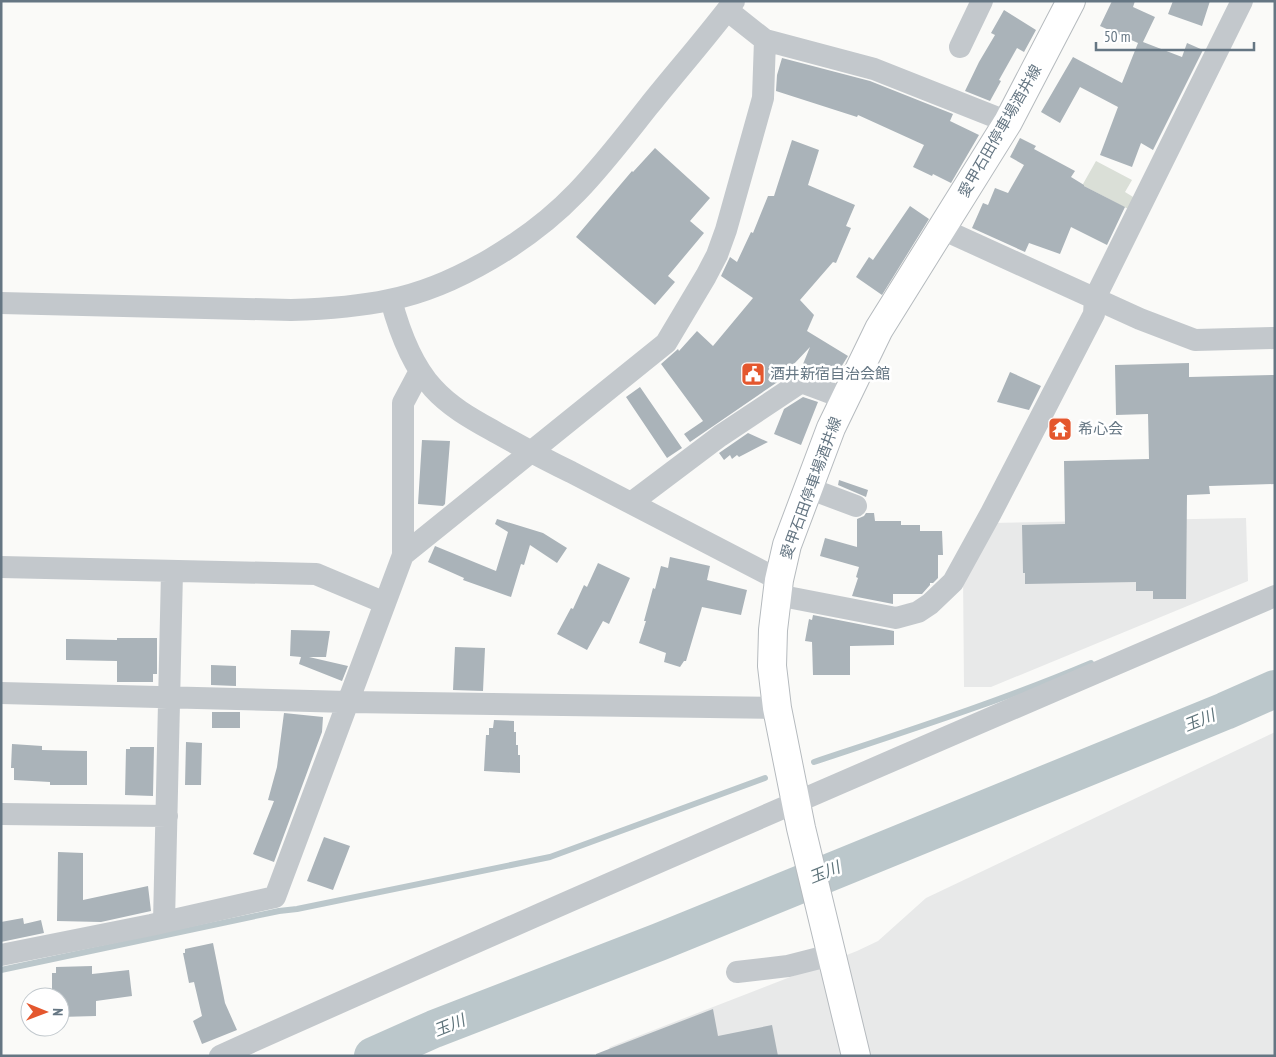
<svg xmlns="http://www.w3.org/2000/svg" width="1276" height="1057" font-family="'PT Sans Narrow','Noto Sans JP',sans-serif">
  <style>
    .built { fill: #e8e9e9 }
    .green { fill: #dadfd7 }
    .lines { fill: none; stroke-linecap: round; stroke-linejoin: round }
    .stream { stroke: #bbc7cb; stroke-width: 6 }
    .river { stroke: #bbc7cb; stroke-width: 38 }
    .building { fill: #aab3b9 }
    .major-casing { stroke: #b5babe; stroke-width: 30 }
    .minor { stroke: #c3c8cc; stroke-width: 22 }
    .major { stroke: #fff; stroke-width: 28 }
    .labels { text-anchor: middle; stroke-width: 5; stroke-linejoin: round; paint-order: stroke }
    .street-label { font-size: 15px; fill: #657683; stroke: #fff }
    .poi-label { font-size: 15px; fill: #657683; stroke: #fff; text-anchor: start }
    .water-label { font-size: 16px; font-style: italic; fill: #60757c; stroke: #fff }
  </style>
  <rect width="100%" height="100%" fill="#fafaf8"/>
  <path class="built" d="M 1246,518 L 1248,581 L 991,687 L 964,687 L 963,573 L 990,523 Z
    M 1275,732 L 1275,1056 L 604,1056 L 610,1047 L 857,951 L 878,941 L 926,898 Z"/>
  <path class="green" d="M 1096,161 L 1132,180 L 1125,192 L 1138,200 L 1132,211 L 1084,186 L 1083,184 Z"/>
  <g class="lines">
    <path class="stream" d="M 814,762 C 907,731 1001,701 1091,663
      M 1,970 L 279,911 L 297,909 L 550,857 L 765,778"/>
    <path class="river" d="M 373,1056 L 434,1029 L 659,942 L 1225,711 L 1275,689"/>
  </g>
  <path class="building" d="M 1112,1 L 1135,1 L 1133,7 L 1155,17 L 1143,42 L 1182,57 L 1187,43 L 1203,50 L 1153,150 L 1141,143 L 1132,167 L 1100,155 L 1118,107 L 1080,87 L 1060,123 L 1041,112 L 1073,57 L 1122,83 L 1138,43 L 1100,26 Z
    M 1173,1 L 1210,1 L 1202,26 L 1168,14 Z
    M 1004,10 L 1036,30 L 1024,52 L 1017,48 L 999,80 L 1001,81 L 990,101 L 965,91 L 979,62 L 995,35 L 991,33 Z
    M 782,58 L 870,81 L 953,114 L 950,121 L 979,135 L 951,183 L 933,174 L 932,176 L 913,167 L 924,145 L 858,115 L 857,117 L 776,91 L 777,75 Z
    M 1020,138 L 1036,146 L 1034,149 L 1075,171 L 1071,177 L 1084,185 L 1084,186 L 1125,207 L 1107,245 L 1071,227 L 1060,254 L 1029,243 L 1025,252 L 972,228 L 983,203 L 988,205 L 995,188 L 1008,193 L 1024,165 L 1010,157 Z
    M 792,140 L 819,150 L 808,185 L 855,205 L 846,226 L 851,228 L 836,263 L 833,262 L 800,300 L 814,315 L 807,331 L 848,356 L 833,380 L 801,369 L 810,347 L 776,383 L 690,442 L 684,434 L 703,421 L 661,364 L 678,349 L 679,351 L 697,331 L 713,346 L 753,298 L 721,276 L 730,257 L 737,262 L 751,232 L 753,233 L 768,196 L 774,196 Z
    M 655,148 L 710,198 L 690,221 L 704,233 L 668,276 L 675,282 L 655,305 L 576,237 L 632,171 L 633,172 Z
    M 910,206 L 929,219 L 882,295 L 856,277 L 869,257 L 873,260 Z
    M 1189,363 L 1189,377 L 1274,375 L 1275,484 L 1209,486 L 1210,494 L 1187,495 L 1186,599 L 1153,599 L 1153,591 L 1136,591 L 1136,582 L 1025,584 L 1025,573 L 1023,573 L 1022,525 L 1065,524 L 1064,461 L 1149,459 L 1148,414 L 1116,415 L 1115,365 Z
    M 1010,372 L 1041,386 L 1029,410 L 997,402 Z
    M 640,387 L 682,448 L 667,458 L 626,397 Z
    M 803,397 L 818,402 L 801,445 L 774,434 L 784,409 Z
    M 748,433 L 768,442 L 739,457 L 737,455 L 732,459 L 730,455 L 724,460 L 719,453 Z
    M 422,440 L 450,441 L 445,504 L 443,506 L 418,504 Z
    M 839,480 L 868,490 L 866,497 L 838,485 Z
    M 866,513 L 874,513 L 875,521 L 901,521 L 901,525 L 920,525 L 920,531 L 942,531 L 943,555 L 938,555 L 938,578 L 933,583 L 930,583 L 930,585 L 922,594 L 893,594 L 893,604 L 852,596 L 858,578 L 856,577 L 859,567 L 820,556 L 825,538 L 857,547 L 857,519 L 864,516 Z
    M 497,519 L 543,533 L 567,548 L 557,563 L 530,545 L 524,565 L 521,564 L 511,597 L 463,580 L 464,578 L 428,562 L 435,546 L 496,571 L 508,532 L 495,524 Z
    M 670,557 L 710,566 L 707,580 L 747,590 L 741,615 L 702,607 L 686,661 L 684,661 L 680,667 L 664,662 L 666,653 L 639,643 L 646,621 L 644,621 L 653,588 L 655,589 L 661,566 L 668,568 Z
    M 598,563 L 630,578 L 609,624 L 603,621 L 587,650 L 557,634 L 571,608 L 573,609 L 584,585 L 587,587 Z
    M 813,615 L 894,631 L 894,645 L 850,646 L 850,675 L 813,675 L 812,642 L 805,641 L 809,619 L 812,620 Z
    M 291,630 L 330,631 L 326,657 L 309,657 L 348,666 L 342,681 L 299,664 L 301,657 L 290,656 Z
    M 117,638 L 157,638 L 157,674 L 153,674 L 153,682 L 117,682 L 117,661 L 66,660 L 66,639 L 117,640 Z
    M 455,647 L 485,648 L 483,691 L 453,690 Z
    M 211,665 L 236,666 L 236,686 L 211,685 Z
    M 212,712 L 240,712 L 240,728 L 212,728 Z
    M 284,713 L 323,717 L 322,732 L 274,862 L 253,854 L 274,801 L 268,800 L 277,767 Z
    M 494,720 L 514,721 L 514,732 L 516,732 L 516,745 L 518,745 L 518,755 L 520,755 L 520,773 L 484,771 L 486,735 L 489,735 L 489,728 L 493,728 Z
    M 186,742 L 202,743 L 201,785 L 185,785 Z
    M 12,744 L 42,746 L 42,750 L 87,751 L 87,785 L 50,785 L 50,782 L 14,780 L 14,768 L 11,768 Z
    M 130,747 L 154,747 L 153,796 L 125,795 L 126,749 L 130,749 Z
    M 324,837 L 350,846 L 333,890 L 307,881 Z
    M 58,852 L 83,853 L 83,900 L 148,886 L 151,911 L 101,922 L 57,921 Z
    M 23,918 L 24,924 L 41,920 L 44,933 L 1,942 L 1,922 Z
    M 213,943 L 225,1003 L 237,1030 L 202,1044 L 193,1021 L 202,1016 L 194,982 L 189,983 L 183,953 L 185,953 L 185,949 Z
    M 92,966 L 92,974 L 129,970 L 132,996 L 96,1001 L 96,1016 L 60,1017 L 60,997 L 52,997 L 52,973 L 56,973 L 56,967 Z
    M 713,1009 L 718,1036 L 772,1025 L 778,1056 L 596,1056 L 596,1054 Z"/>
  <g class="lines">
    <g class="major-casing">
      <path id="major" d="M 856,1056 L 801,828 L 777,708 L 772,666 L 773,630 L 779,580 L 787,545 L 831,428 L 879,329 L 1008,122 L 1071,1"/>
    </g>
    <path class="minor" d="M 727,10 L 765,40 L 874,69 L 1008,122
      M 960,47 L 982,1
      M 942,229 L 1140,319 L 1195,340 L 1275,338
      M 391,300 C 399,330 411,364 433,388 C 451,408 474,420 497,433 C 522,447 546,460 571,472 C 641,508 710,544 779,580
      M 1,303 L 291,310 C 324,309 357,307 389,300 C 455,287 531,240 577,192 C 603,165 625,136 648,107 C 676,72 706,38 734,1
      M 808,488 L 856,506
      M 631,503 L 720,436 L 801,382 L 844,398
      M 403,555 L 666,343 L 706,276 L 717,255 L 726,230 L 763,98 L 765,40
      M 1,567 L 316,574 L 385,603
      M 777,595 L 896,618 L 918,612 L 930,604 L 953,582 L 991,513 L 1094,314 L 1095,298 L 1242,1
      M 1,693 L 348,702 L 777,708
      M 1,814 L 167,816
      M 164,922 L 172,572
      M 1,955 L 151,925 L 275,897 L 403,555 L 403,403 L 420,371
      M 737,972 L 788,966 L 831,955
      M 220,1056 C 570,899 922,747 1275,596"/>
    <use href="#major" class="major"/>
  </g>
  <defs>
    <g id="civic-square" transform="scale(1.25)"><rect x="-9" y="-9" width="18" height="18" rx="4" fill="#e4572e" stroke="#fff"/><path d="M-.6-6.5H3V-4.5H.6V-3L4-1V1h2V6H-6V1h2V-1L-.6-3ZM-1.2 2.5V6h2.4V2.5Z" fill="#fff"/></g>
    <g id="temple-square" transform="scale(1.25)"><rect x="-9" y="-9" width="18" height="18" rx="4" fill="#e4572e" stroke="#fff"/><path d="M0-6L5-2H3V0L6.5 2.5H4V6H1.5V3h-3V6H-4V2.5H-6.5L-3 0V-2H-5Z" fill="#fff"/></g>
  </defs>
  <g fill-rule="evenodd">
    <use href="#civic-square" x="753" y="374"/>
    <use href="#temple-square" x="1060" y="429"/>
  </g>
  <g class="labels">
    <g class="street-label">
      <text transform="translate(1000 131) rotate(-60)" y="5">愛甲石田停車場酒井線</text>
      <text transform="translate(811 488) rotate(-70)" y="5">愛甲石田停車場酒井線</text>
    </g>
    <g class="poi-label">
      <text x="770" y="379">酒井新宿自治会館</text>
      <text x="1078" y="434">希心会</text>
    </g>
    <g class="water-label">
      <text transform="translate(1199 720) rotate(-22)" y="6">玉川</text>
      <text transform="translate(824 872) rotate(-22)" y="6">玉川</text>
      <text transform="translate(449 1025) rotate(-22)" y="6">玉川</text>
    </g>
  </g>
  <rect width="1276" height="1057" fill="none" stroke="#657683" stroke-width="5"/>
  <g transform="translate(45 1012) rotate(91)"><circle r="24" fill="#ffffff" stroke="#c1c8cd"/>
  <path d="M0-4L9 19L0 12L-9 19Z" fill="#e4572e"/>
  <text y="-8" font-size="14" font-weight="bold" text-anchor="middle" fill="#657683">N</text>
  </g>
  <path d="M1096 42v8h158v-8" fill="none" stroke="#657683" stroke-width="2.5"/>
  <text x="1104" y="42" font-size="15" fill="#657683" stroke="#ffffff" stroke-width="4" paint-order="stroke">50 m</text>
</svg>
